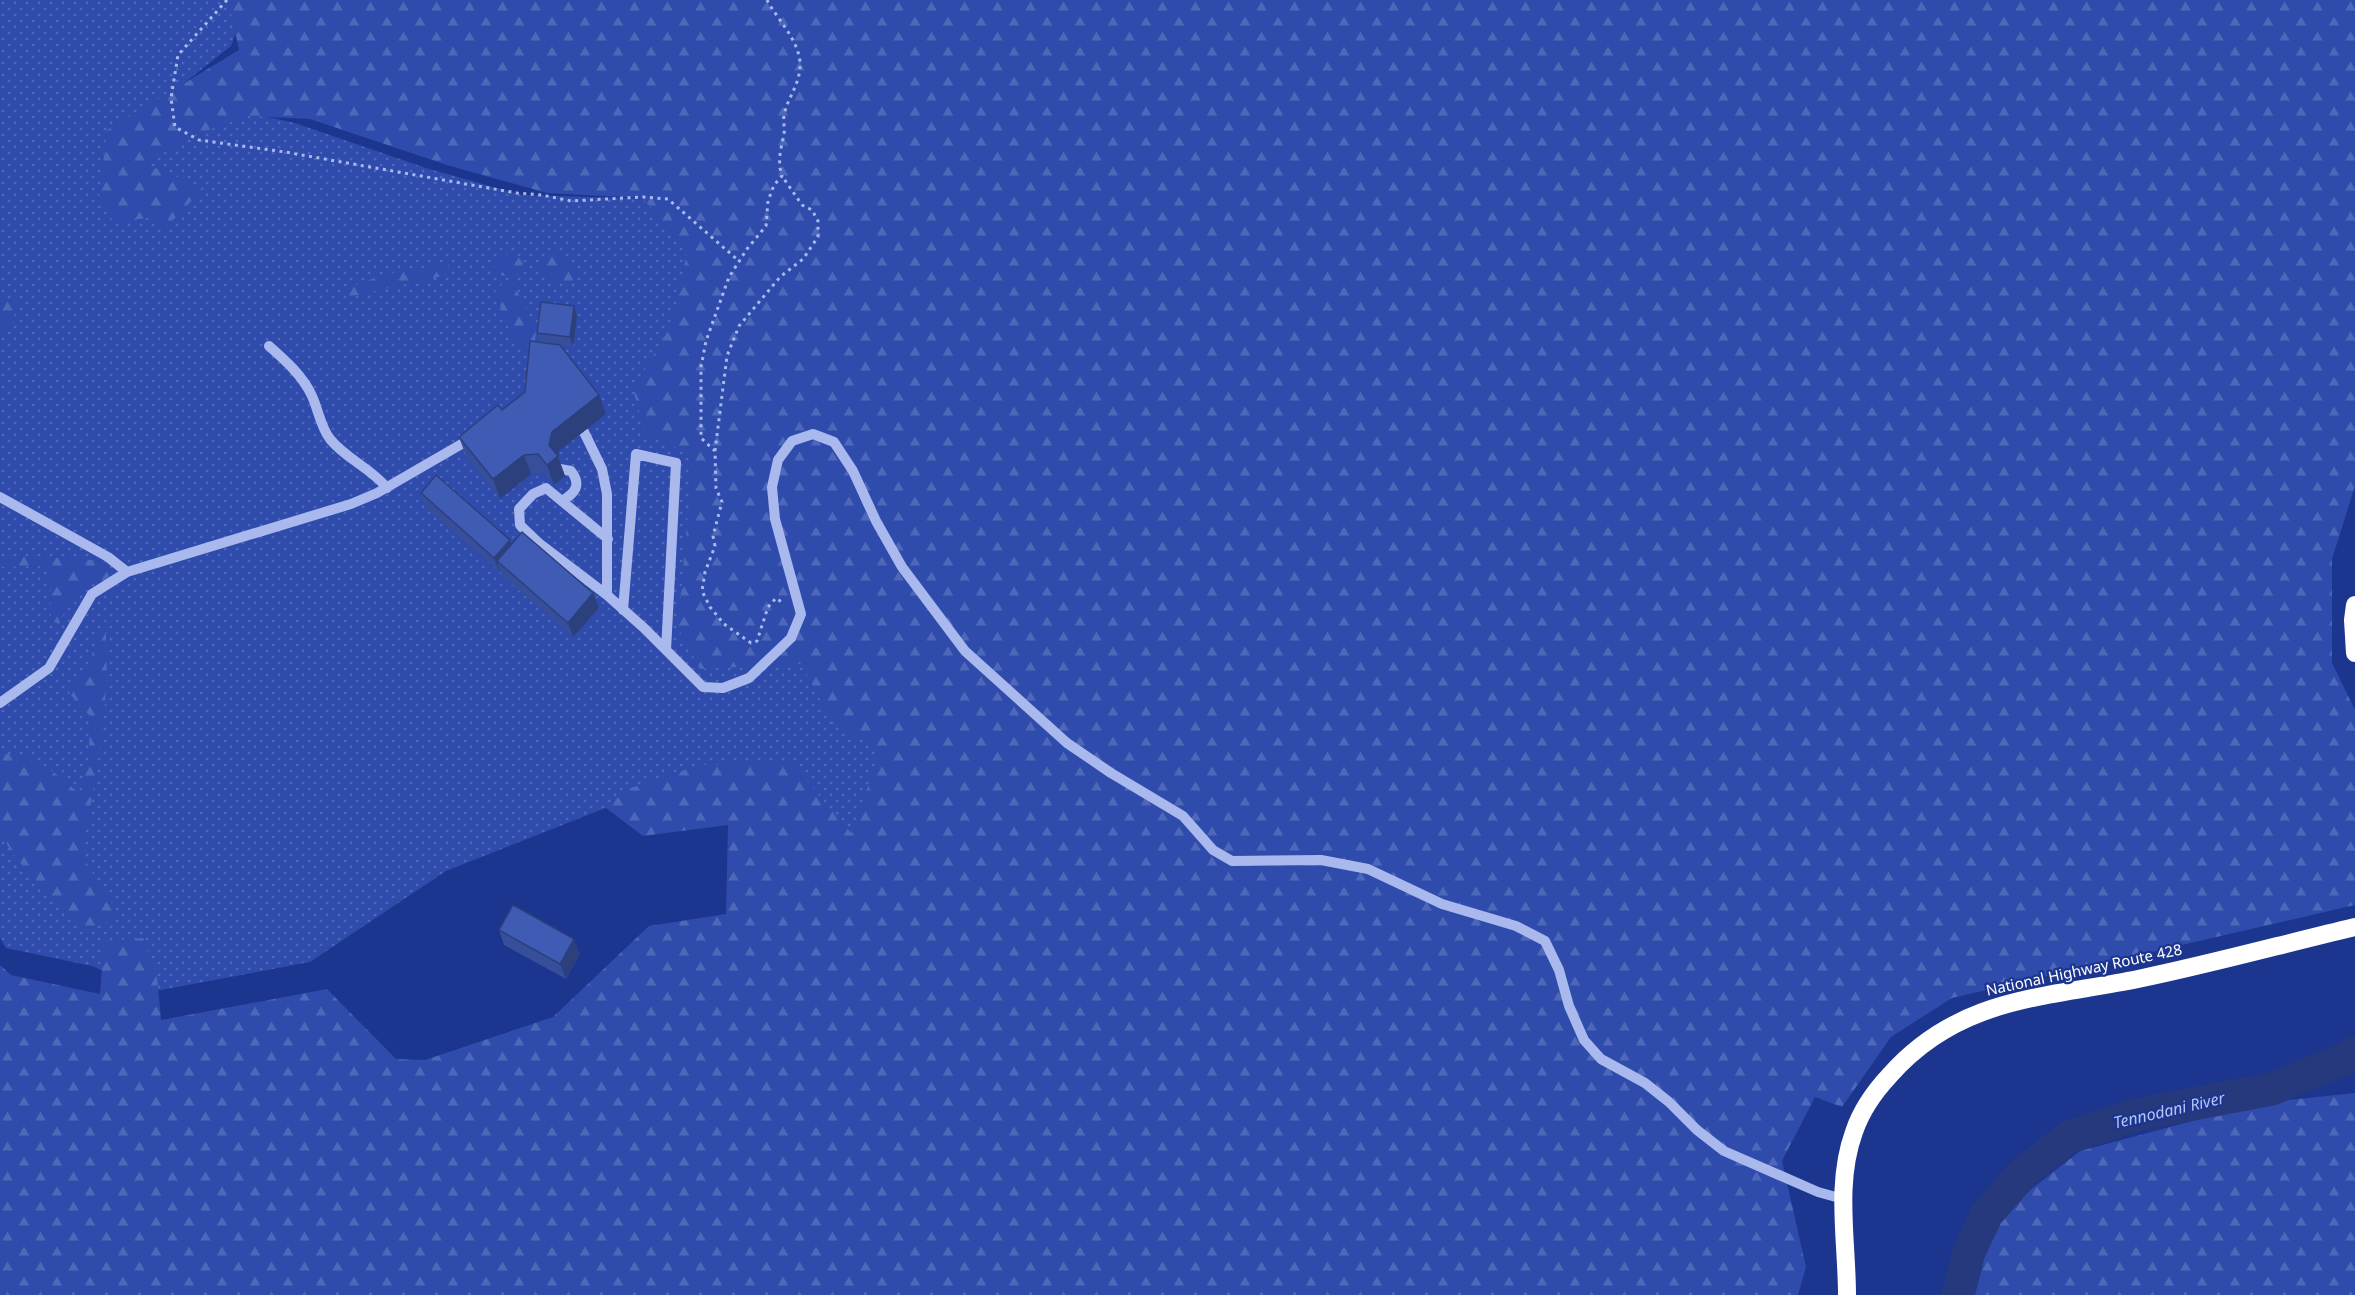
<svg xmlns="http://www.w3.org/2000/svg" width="2355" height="1295" font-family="'Noto Sans',sans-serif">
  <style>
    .grass { fill: url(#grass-dots) }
    .forest { fill: url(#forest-firs) }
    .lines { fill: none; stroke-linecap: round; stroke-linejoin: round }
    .river { stroke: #26397c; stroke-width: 33 }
    .path { stroke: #a9b9ed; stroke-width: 3; stroke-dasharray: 3 4.5; stroke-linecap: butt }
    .minor { stroke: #a9b9ed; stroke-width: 10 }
    .highway { stroke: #fff; stroke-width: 18 }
    .wall { fill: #374e9b }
    .shaded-wall { fill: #2d407e }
    .building { fill: #405bb4; stroke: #2d407e; stroke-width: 1.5 }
    .labels { text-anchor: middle; stroke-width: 4.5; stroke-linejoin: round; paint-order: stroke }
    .street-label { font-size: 15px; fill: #fff; stroke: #1c358e }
    .water-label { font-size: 16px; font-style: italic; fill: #b5c4f4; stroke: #1c358e }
  </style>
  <defs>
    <pattern id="grass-dots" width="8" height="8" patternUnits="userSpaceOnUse" patternTransform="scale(1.5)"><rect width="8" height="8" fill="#2f4cac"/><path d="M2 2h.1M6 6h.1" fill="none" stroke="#4e67b8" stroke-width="1.8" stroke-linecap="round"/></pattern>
    <pattern id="forest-firs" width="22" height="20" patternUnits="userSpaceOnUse" patternTransform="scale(1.5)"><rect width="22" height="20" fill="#2f4cac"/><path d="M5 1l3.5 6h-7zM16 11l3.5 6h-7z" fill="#4e67b8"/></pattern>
  </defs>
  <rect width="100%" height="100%" fill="#1c358e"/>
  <path class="grass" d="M 0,0 L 248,0 L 231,46 L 116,137 L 142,158 L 235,110 L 295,123 L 426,168 L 522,195 L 658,199 L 707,247 L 732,461 L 798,631 L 909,754 L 863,863 L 646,792 L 446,871 L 310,962 L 150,992 L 92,966 L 6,948 L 0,938 Z"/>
  <path class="forest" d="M 228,0 L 2355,0 L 2355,486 L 2332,559 L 2332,663 L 2355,710 L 2355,905 L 1952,998 L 1891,1037 L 1842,1107 L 1815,1097 L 1782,1161 L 1806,1267 L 1798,1295 L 0,1295 L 0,965 L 11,975 L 100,994 L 104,941 L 143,938 L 157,977 L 161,1020 L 327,989 L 396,1059 L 425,1060 L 553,1017 L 649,926 L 726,914 L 728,825 L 643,836 L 606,808 L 628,789 L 700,765 L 790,761 L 851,833 L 881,750 L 833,724 L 801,664 L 700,669 L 678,628 L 693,455 L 646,435 L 633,390 L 672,323 L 688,248 L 642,198 L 547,193 L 447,165 L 310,119 L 248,116 L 189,137 L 146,164 L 204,188 L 165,228 L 148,218 L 113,222 L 99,195 L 107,130 L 239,50 Z
    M 514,253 L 523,263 L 517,276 L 504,276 L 495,273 L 494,264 L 500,256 Z
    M 559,253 L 578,272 L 572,281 L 557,281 L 535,270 L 541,258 Z
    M 449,264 L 447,275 L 348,297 L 342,290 L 385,274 Z
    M 512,281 L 536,330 L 534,353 C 530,351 523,350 520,347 C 510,338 499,303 495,289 L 504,283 Z
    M 5,298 L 17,300 C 15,314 14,329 0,336 L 0,304 Z
    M 32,556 L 93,560 L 122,578 L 108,597 L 110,584 L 94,583 L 68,605 L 59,624 L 51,620 L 50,566 L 0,567 L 0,557 Z
    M 104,617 C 114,694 94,779 82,856 L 120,916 L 87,929 C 56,900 21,871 0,833 L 0,754 C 39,752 54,775 81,794 L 89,753 L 90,716 L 69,693 L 91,658 Z
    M 2355,1093 L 2355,1295 L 1941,1295 L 2006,1209 L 2080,1151 L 2260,1103 Z"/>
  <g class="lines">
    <path class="river" d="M 1958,1295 L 1969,1252 L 1987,1214 L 2023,1173 L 2067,1138 L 2135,1115 L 2272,1089 L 2348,1058 L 2355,1052"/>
    <path class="path" d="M 227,0 L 178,55 L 171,98 L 175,127 L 199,140 L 285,152 L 517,193 L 542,195 L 571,201 L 643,197 L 668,199 L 739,261
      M 767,0 C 777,19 798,39 800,62 C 801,84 788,96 784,115 C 783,122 785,128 784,134 C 781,149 777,161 782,176 L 774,185 L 768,201 L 766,226 L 747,249 L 729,277 L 706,341 L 701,367 L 701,438 L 715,451 L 716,488 L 722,502 L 713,536 L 715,546 L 705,572 L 702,591 L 710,607 L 724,624 L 751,643 L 757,641 L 768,607 L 776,598 L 783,603
      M 715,451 L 727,356 L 739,326 L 780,277 L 803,259 L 818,237 L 818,221 L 812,210 L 802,205 L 782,176"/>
    <path class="minor" d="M 269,346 C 285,360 303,376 312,396 C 318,409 321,428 330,439 C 346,459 371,468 387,488
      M 584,432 L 602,469 L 607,494 L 607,595 L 644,628 L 703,687 L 723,688 L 749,678 L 791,638 L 801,614 L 775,519 L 772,487 L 778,460 L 792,441 L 813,434 L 834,442 L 853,471 L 876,521 L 902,567 L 965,651 L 1067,743 L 1111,773 L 1183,816 L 1213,850 L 1232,861 L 1321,860 L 1368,869 L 1442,904 L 1516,926 L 1545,941 L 1559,970 L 1569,1006 L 1584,1040 L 1601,1059 L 1645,1083 L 1669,1102 L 1697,1130 L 1724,1151 L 1818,1192 L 1843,1199
      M 560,469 L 571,471 C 582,485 575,493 562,501
      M 0,497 L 108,557 L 127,572
      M 607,595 L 540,544 L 520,525 L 519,509 L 533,494 L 546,488 L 608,539
      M 623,610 L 636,454 L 676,463 L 666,650
      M 0,703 L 49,668 L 92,594 L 127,572 L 351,504 L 377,493 L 472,438"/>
    <path class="highway" d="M 2355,605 L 2353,620 L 2355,653
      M 1847,1295 C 1847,1241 1835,1184 1854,1132 C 1861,1111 1875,1091 1890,1075 C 1959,997 2044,998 2138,979 C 2211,964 2283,944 2355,927"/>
  </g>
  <path class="wall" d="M 577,316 L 573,347 L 561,346 L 606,414 L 559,451 L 558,456 L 565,476 L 554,485 L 545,473 L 531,474 L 500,499 L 466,456 L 459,437 L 502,410 L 525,392 L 540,342 L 537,333 Z
    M 421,493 L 511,544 L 599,608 L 573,637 L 502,576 L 500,571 L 500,572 L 426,508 Z
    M 499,930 L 580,954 L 566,979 L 504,945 Z"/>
  <path class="shaded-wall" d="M 574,306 L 577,316 L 573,347 L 570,337 Z
    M 599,395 L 606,414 L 559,451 L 558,457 L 565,476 L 554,485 L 547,465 L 549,445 L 552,432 Z
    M 524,455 L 531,474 L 500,499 L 493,479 Z
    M 510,540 L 515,555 L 497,561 L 500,571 L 500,572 L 494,558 Z
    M 593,593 L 599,608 L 573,637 L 568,623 Z
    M 574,939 L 580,954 L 566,979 L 560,964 Z"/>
  <path class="building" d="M 541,302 L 574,306 L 570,337 L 537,333 Z
    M 530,341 L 560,345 L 599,395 L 552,432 L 549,445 L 558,456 L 547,465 L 538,454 L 524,455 L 493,479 L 459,437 L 498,405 L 502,410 L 525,392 Z
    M 436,475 L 510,540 L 494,558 L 421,493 Z
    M 522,532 L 593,593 L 568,623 L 497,561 Z
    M 513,905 L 574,939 L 560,964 L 499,930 Z"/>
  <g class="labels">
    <g class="street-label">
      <text transform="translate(2084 970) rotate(-12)" y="5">National Highway Route 428</text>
    </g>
    <g class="water-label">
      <text transform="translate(2169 1110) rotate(-13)" y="6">Tennodani River</text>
    </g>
  </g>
</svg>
